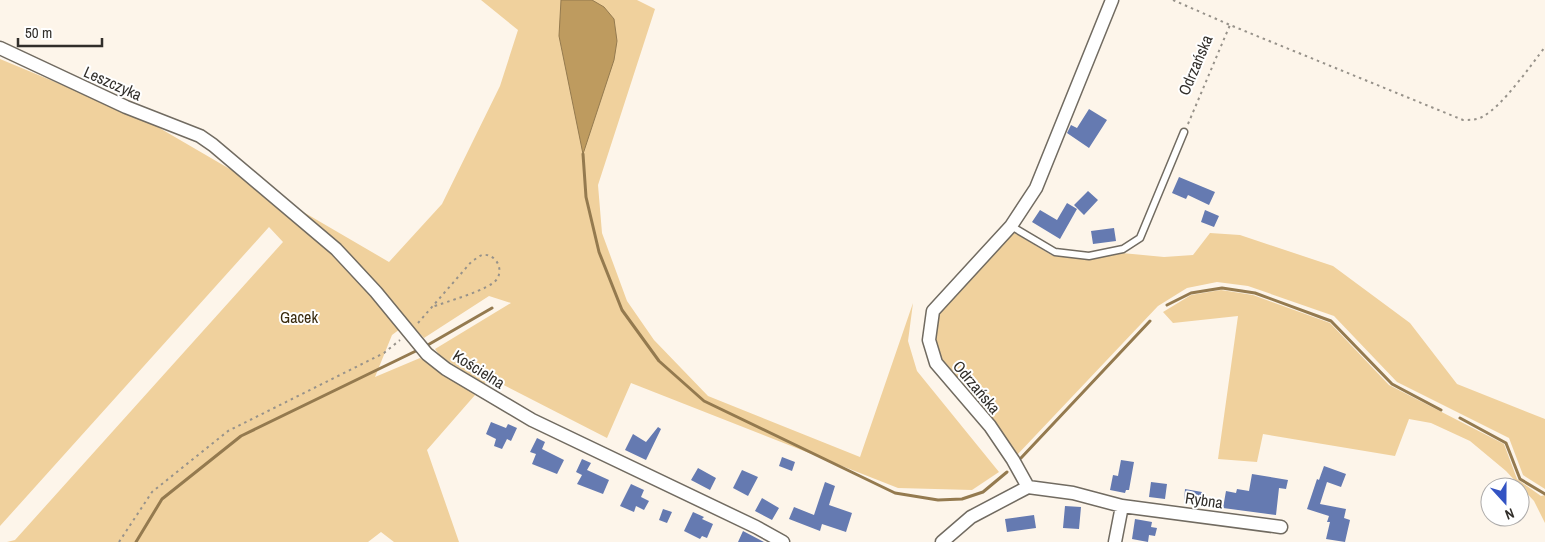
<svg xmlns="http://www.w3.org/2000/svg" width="1545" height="542" font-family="'Archivo Narrow',sans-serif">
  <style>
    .green { fill: #f0d19d }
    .water { fill: #be9b5f; stroke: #947a4f }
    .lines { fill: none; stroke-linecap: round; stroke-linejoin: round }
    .stream { stroke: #947a4f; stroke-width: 3 }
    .building { fill: #657ab1 }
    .service-casing { stroke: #716b61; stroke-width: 9 }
    .minor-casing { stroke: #716b61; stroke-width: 15 }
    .path { stroke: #97928a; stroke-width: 2; stroke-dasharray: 2.5 4; stroke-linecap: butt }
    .service { stroke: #fff; stroke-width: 6 }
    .minor { stroke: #fff; stroke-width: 12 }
    .labels { text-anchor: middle; stroke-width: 4; stroke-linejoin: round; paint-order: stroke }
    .street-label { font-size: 16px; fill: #312e2a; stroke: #fff }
    .park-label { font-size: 16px; fill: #392a0e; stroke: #fff }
  </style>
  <rect width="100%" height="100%" fill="#fdf5ea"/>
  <path class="green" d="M 481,0 L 637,0 L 655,9 L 598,185 L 602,233 L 627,301 L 654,340 L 708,396 L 860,457 L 913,303 L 908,341 L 917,371 L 999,472 L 972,490 L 898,488 L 631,383 L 607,438 L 490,378 L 484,384 L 440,356 L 435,349 L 511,303 L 489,296 L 424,338 L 402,315 L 400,329 L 392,335 L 375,377 L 420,358 L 475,395 L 427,450 L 459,542 L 394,542 L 381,532 L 368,542 L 7,542 L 15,540 L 283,242 L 269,227 L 0,526 L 0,59 L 144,119 L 389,262 L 442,204 L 500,86 L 518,30 Z
    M 1013,232 L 1053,256 L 1090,259 L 1122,253 L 1164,257 L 1193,255 L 1210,233 L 1240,235 L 1333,266 L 1410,323 L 1457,384 L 1545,419 L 1545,489 L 1523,475 L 1509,438 L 1397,382 L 1334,316 L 1248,286 L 1217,282 L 1187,288 L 1158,306 L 1017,455 L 941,359 L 933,341 L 937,315 Z
    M 1221,290 L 1253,295 L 1330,323 L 1389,385 L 1504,444 L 1517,479 L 1541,496 L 1545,495 L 1545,523 L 1534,501 L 1506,471 L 1470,441 L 1431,423 L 1409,419 L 1395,456 L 1263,434 L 1257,462 L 1218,459 L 1238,316 L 1173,323 L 1163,312 L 1191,295 Z"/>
  <path class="water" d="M 561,0 L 592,0 L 604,7 L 614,19 L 617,41 L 614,60 L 583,154 L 559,36 Z"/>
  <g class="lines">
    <path class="stream" d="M 583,154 L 586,197 L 599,252 L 622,310 L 659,361 L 704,401 L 895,493 L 938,500 L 962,499 L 983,492 L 1007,472
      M 1167,305 L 1191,293 L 1222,288 L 1255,293 L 1331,321 L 1392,384 L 1441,410
      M 426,346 L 492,308
      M 1460,418 L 1506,443 L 1520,479 L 1545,494
      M 1021,458 L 1150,321
      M 136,542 L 162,499 L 241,436 L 420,349"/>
  </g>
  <path class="building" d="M 1089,109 L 1107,120 L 1089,148 L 1067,133 L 1071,125 L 1077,128 Z
    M 1179,177 L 1215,192 L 1209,205 L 1188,195 L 1186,199 L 1172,193 Z
    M 1088,191 L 1098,200 L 1084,215 L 1074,205 Z
    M 1067,203 L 1077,209 L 1060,239 L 1032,222 L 1040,210 L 1057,220 Z
    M 1205,210 L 1219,216 L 1214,227 L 1201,222 Z
    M 1114,228 L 1116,241 L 1093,244 L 1091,231 Z
    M 491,422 L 506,428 L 508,424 L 517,428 L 511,441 L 507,439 L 502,449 L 494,446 L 496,439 L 486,434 Z
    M 658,427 L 661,429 L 646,460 L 625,450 L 633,434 L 646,442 Z
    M 537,438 L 545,442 L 542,449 L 564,460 L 557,474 L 532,464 L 536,454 L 530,452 Z
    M 782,457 L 795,462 L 792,471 L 779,466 Z
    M 582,459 L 591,463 L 587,470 L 609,480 L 603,494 L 577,484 L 582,475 L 576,472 Z
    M 1121,460 L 1134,462 L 1129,490 L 1126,490 L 1125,493 L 1110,490 L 1113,475 L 1118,476 Z
    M 1324,466 L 1346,474 L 1341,487 L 1327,482 L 1320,504 L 1346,509 L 1344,518 L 1350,520 L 1345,542 L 1326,539 L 1330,522 L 1327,522 L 1329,516 L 1307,509 L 1317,479 L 1319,480 Z
    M 698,468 L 716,478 L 710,490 L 691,480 Z
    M 742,470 L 758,477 L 748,496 L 733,488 Z
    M 1252,474 L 1288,480 L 1286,489 L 1279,488 L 1276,515 L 1223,508 L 1226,491 L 1236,493 L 1237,489 L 1249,491 Z
    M 825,482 L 835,486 L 829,505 L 852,513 L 846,532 L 822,524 L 820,531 L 789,519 L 794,507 L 814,515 Z
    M 1151,482 L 1167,484 L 1165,499 L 1149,497 Z
    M 631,484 L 644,490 L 641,497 L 649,501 L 644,510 L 636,506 L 634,512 L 620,506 Z
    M 1185,489 L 1202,492 L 1200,505 L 1184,502 Z
    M 762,498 L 779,508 L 772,520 L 755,511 Z
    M 1065,506 L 1081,507 L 1079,529 L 1063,528 Z
    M 663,509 L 672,512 L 667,523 L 659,520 Z
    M 693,512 L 704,517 L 702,519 L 713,524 L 707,538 L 702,536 L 700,539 L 684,531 Z
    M 1034,515 L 1036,528 L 1007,532 L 1005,519 Z
    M 1135,519 L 1152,522 L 1151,527 L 1157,528 L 1155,536 L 1149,535 L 1148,542 L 1132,539 Z
    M 743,531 L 764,542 L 738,542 Z"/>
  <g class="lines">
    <g class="service-casing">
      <path id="service" d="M 1011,226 L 1055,252 L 1089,256 L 1123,249 L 1140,238 L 1184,132"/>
    </g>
    <g class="minor-casing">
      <path id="minor" d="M 0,48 L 126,107 L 200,136 L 213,145 L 336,249 L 376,292 L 427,354 L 446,369 L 532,420 L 756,527 L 783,542
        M 1028,487 L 1013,460 L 990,426 L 936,363 L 929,340 L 933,311 L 1011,226 L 1036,188 L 1112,0
        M 1028,487 L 1073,493 L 1122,506 L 1115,542
        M 1122,506 L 1281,527
        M 942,542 L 971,517 L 1028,487"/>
    </g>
    <path class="path" d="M 1173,0 L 1230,25 L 1463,120 C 1470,120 1476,120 1482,117 C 1502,107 1531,65 1545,47
      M 1188,124 L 1230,25
      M 418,323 L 472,261 C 476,259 479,256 482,255 C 495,253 504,268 497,279 C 490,290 445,302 432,307
      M 119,542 L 152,492 L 228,431 L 384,353 L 400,340"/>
    <use href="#service" class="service"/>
    <use href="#minor" class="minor"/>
  </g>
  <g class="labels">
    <g class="street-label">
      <text transform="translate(1195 65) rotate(-67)" y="6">Odrzańska</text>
      <text transform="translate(113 83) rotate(24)" y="6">Leszczyka</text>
      <text transform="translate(479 369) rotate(32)" y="6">Kościelna</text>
      <text transform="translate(977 387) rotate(50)" y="6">Odrzańska</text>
      <text transform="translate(1204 500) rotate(8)" y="6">Rybna</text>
    </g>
    <g class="park-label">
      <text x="299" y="323">Gacek</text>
    </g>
  </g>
  <g transform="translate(1505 502) rotate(159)"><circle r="24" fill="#ffffff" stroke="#adabaa"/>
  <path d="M0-4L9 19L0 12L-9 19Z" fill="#3353c3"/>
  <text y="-8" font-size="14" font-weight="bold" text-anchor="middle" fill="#312e2a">N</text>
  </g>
  <path d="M18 38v8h84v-8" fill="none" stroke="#312e2a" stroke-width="2.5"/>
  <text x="25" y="38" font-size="15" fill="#312e2a" stroke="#ffffff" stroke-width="4" paint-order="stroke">50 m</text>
</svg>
